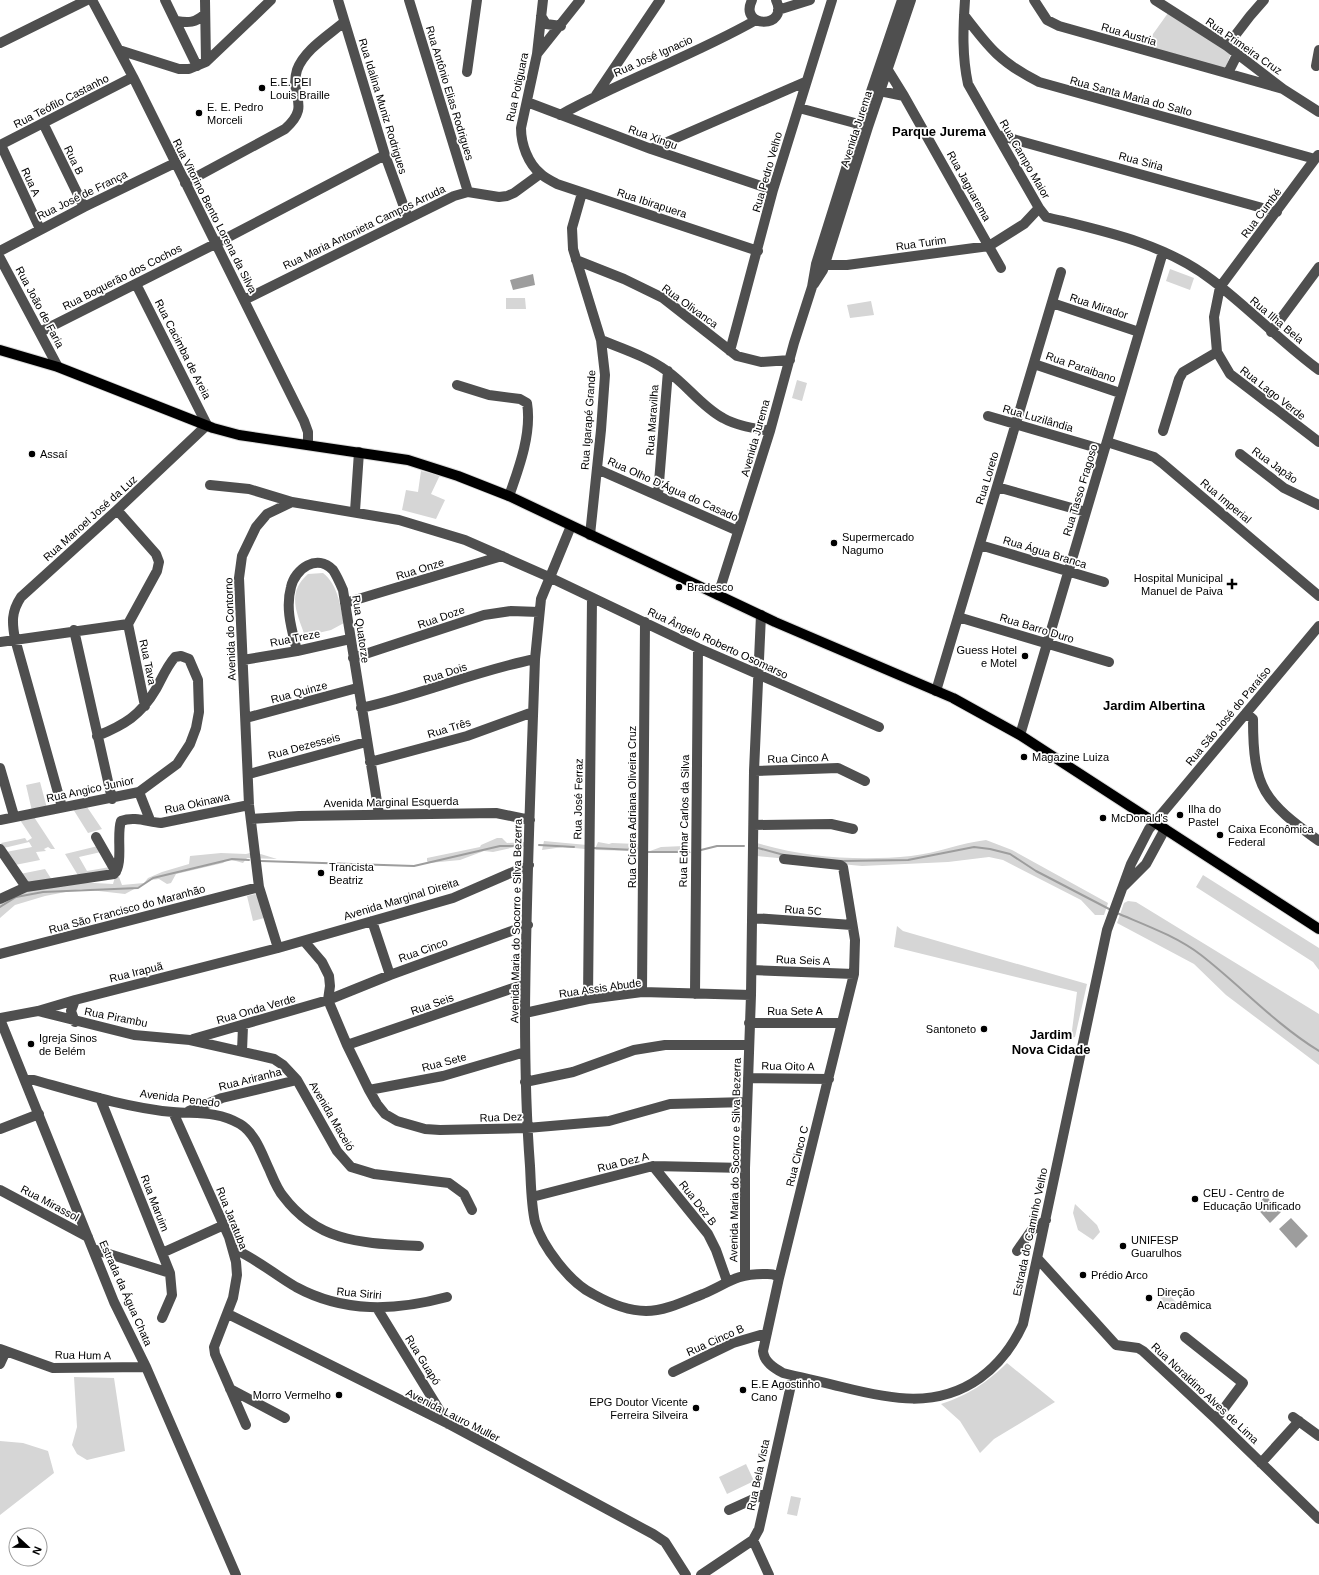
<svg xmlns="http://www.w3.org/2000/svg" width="1319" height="1575" font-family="Helvetica,sans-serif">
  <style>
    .green { fill: #d6d6d6 }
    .water { fill: #9d9d9d }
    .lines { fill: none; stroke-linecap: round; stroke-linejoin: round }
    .stream { stroke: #9d9d9d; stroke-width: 2 }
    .major-casing { stroke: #dbdbdb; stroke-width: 12 }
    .minor { stroke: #4f4f4f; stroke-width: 10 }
    .major { stroke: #000; stroke-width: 10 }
    .poi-dot { fill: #000; stroke: #fff; stroke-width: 1.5 }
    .labels { text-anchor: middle; stroke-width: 3.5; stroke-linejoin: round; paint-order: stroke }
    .street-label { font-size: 11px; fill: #000; stroke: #fff }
    .poi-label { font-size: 11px; fill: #000; stroke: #fff; text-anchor: start }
    .quarter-label { font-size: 13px; font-weight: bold; fill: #000; stroke: #fff }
  </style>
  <rect width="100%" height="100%" fill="#fff"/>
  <path class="green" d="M 1168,13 L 1231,53 L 1225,70 L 1150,48 L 1153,34 Z
    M 1170,269 L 1194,278 L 1190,290 L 1166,281 Z
    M 506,298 L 525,298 L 526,309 L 506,309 Z
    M 871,301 L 874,315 L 850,318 L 847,305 Z
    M 797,380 L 807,383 L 802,401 L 792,398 Z
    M 421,471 L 440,475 L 431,494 L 445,500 L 436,519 L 402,510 L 406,490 L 418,492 Z
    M 323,573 C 338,585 340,605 344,623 L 331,630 L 305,636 C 297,613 286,593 308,574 Z
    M 40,782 L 47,808 L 32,811 L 26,785 Z
    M 87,807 L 102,829 L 88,833 L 73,809 Z
    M 34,817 L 55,849 L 51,849 L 48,847 L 44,849 L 46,851 L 36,852 L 40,860 L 15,865 L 6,852 L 32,847 L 29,842 L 4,848 L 1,843 L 25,838 L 27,841 L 32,838 L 20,820 Z
    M 497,838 L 502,838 L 507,843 L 524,842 L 524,847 L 515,847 L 493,852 L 484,851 L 460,860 L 429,863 L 427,861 L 427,858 L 480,847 L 481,845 Z
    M 986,840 L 1012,850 L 1108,903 L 1104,915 L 1095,915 L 1081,900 L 1003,860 L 989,857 L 948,862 L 862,866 L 757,856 L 757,843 C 806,858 861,861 911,856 C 937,853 961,843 986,840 Z
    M 544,841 L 587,845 L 585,849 L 563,847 L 542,850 Z
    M 598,842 L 609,844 L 612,843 L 637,844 L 639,845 L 638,851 L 596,850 L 595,849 Z
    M 98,846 L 101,852 L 79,857 L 87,871 L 110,867 L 110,871 L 79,877 L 65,854 Z
    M 684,846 L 688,847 L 691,853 L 651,853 L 650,851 L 661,847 Z
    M 254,852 L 277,859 L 247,858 L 243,863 L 229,859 L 223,863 L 176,874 L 171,883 L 167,884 L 159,879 L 151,880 L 125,894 L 81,889 L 45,896 L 15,905 L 0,918 L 0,901 L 17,892 L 76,882 L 113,884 L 115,877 L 119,877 L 122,885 L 144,883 L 148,878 L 162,872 L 189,864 L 190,856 L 221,853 L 246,854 Z
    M 45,869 L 52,880 L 26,884 L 20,874 Z
    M 1203,875 L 1319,948 L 1319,970 L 1313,962 L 1196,887 Z
    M 255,894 L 258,896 L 264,918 L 253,921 L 247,896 Z
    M 1128,901 L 1136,902 L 1319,1014 L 1319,1065 L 1226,995 L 1194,964 L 1117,923 L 1124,903 Z
    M 897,926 L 903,931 L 1087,984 L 1075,1037 L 1071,1038 L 1077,992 L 894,947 Z
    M 1075,1204 L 1097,1225 L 1100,1232 L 1093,1240 L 1078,1230 L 1073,1213 Z
    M 1165,1291 L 1176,1302 L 1176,1304 L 1157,1311 L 1162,1299 L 1158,1297 Z
    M 1007,1363 L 1055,1402 L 994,1439 L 980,1453 L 960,1421 L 941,1404 C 969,1395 986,1383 1007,1363 Z
    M 74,1377 L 114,1378 L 125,1451 L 87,1460 L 77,1454 L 72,1445 L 77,1427 Z
    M 0,1441 L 23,1443 L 48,1451 L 54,1473 L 0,1515 Z
    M 746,1464 L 754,1481 L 727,1494 L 719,1477 Z
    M 791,1496 L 801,1498 L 797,1516 L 787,1514 Z"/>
  <path class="water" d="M 533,274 L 535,285 L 513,290 L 510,280 Z
    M 1266,1196 L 1281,1212 L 1270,1223 L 1255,1206 Z
    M 1291,1218 L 1308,1236 L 1296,1248 L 1279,1229 Z"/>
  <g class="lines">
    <path class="stream" d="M 539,845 L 574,847
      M 593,848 L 635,850
      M 758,848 L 784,855
      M 701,850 L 717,846 L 744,846
      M 648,852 L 689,852
      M 261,861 L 414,866 L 500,846 L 519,846
      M 842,861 L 908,860 L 974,847 L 990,849 L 1010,854 L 1036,871 L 1111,910
      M 0,907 L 16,897 L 43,892 L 138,888 L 153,878 L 232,859 L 249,860
      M 1117,913 C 1145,925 1176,936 1201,955 C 1241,986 1275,1024 1319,1051"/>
    <g class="major-casing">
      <path id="major" d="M 0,350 L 58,367 L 213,428 L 239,435 L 408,460 L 458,476 L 509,496 L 775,622 L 953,698 L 1020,735 L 1319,929"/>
    </g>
    <path class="minor" d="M 92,0 L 133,77 L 304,421 L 308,432 L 308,445
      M 165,0 L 197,66
      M 205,0 L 206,62
      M 338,0 L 385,155 L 408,218
      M 409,0 L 468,192
      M 543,0 L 537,54 L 521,128 C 521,144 528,164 541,174 C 545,178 552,181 557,184 L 758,251
      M 752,0 C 738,29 790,29 776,0
      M 965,0 C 963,29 962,56 968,84 L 1039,208 L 1046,217 C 1103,231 1164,243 1212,280 C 1249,308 1281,342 1319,370
      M 1034,0 L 1047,20 L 1059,26 L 1283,89
      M 1155,0 L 1227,46 L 1283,89 L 1319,112
      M 778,10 L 810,0
      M 964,15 C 989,48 1001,63 1039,82 L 1315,159
      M 541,16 L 546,24 L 561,26
      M 176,21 C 189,23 195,23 205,14
      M 0,43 L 87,0
      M 1227,46 L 1250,16 L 1264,0
      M 119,50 L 179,69 L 189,69 L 206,62 L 271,0
      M 537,54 L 580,0
      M 1316,66 L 1319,50
      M 886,67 L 904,96 L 1001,268
      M 467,72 L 477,0
      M 1228,73 L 1237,55
      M 875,90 L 904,96
      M 596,95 L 660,0
      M 527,102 L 651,149 L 773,190
      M 799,108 L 866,126
      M 560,115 C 623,80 693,56 756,20
      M 43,123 L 84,207
      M 998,135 L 1277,212
      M 0,145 L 133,77
      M 1,145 L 40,229
      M 651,149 L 805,82
      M 1318,155 L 1220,287 L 1214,317 L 1217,352 L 1230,374 L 1319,442
      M 185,183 L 285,129 C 312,105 289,97 297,70 C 304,50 329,35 344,22
      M 582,193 L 572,228 L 573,249 L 601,340 L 605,375 L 601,430 L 590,535
      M 0,251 L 84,207 L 175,163
      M 0,258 L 58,367
      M 576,260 L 624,279 L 663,298 L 737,356 L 761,362 L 790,360
      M 820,265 L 847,265 L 989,246 L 1024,224 L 1039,208
      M 814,284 L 823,270 L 868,127 L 911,0
      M 244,300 L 454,196 L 468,192 L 499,197 L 507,196 L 514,193 L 540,174
      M 1052,303 L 1139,332
      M 40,332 L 215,244 L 385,155
      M 1271,332 L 1319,267
      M 601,340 C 623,349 648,357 667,371 C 687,385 702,407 723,418 C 737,426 754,428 770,431
      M 730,351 L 773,190 L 832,0
      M 1034,364 L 1120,393
      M 457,385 L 489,395 L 520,399 L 527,403 C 532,433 519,468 509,496
      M 988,416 L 1104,450
      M 1163,431 L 1179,379 L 1183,372 L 1217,352
      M 1107,442 L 1154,457 L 1162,463 L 1319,596
      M 1240,454 L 1284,488 L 1319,505
      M 597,469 L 738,531
      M 210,485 L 249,489 L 292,502
      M 997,487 L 1086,512
      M 658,495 L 668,371
      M 117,510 L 156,554 L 159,562 L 157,571 L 128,624
      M 355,511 L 359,452
      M 571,526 L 541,599 L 535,659 C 531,776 526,894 525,1011 C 525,1063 526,1114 530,1166 C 531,1184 531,1204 535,1222 C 542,1246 570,1283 593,1294 C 609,1303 627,1311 646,1311 C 665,1311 685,1301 703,1294 C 727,1284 735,1274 763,1274 C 769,1274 774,1273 779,1278
      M 980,545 L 1104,582
      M 718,595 L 770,431 L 794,343 L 812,287 L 816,264 L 860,124 L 902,0
      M 345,603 L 502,556
      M 958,617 L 1109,662
      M 128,624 L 145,706
      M 74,630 L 112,799
      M 0,642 L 128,624
      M 297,651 C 292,630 285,609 291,587 C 295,569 317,553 333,570 C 337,576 340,583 343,590 L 379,814
      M 353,658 L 484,615 L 511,611 L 539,612
      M 243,660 L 297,651 L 350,639
      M 936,691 L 1061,272
      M 361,708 C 420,695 476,671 535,659
      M 1246,713 L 1253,719 C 1253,789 1264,801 1319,841
      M 246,718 L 357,688
      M 1020,735 L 1163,252
      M 370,762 L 467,736 L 533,712
      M 0,768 L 14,816
      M 754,771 L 838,768 L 865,781
      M 249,774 L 366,742
      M 139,792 L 150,820
      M 62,807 L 15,639 C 12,623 11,612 21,597 L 117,510 L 207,425 L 136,284
      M 251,819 L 299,816 L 496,813 L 530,820
      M 0,820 L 139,792 L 177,764 L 190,744 L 196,728 L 199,712 L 198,680 L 189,659 L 181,656 L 175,657 C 167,666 162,678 156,689 C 141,715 124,725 97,736
      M 754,825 L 831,824 L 853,829
      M 96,837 L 116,872
      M 0,849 L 26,887
      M 784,859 L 840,865 L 843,867 L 855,940 L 854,974 L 779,1278 L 763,1351 C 764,1362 774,1368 783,1373 C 803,1378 823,1382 842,1387 C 890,1399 937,1409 980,1378 C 999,1364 1013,1346 1023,1324 L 1107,930 L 1131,864 L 1149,829 L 1319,626
      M 1124,886 L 1146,864 L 1165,829
      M 0,899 L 26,887 L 114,874 C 124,864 116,835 121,821 C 135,816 148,822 161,823 L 249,805
      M 753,918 L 852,925
      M 372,921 L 390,975
      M 304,941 L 322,962 L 329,976 L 330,986 L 328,1000 L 347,1045 L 369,1090 L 377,1104 L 385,1114 L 397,1121 L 425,1129 L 440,1130 L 527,1128 L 609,1121 L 670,1104 L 747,1102
      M 278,948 L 259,887 L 249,805 L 239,578 L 242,556 L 256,527 L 267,514 L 292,502 L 399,520 L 465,540 L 549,577 L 698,648 L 879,727
      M 0,954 L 259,887
      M 752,970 L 854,974
      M 642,992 L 645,622
      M 695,994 L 698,648
      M 588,999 L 592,598
      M 38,1011 L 134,1035 L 190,1040 L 274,1059 L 283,1065 L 297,1080 L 337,1151 L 351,1167 L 374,1174 L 449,1183 L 464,1194 L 472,1210
      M 525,1013 L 588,999 L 642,992 L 751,995
      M 0,1018 L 38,1011 L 75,1000 L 278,948 L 453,898 L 529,865
      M 0,1019 L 114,1302 L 146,1367 L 236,1575
      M 75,1022 L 71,1011 L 75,1000
      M 749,1023 L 841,1023
      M 193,1039 L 328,1000 L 390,975 L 528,925
      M 347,1045 L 525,984
      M 242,1051 L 243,1026
      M 748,1078 L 829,1079
      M 26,1080 L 34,1080 C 77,1092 128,1108 173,1112 C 198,1114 217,1111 240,1124 C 255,1133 262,1154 269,1169 C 273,1178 277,1189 283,1196 C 319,1244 365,1243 419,1246
      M 525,1082 L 573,1072 L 634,1050 L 665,1045 L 748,1045
      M 369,1090 L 443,1076 L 525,1052
      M 100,1098 L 170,1273 L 172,1295 L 162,1318
      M 189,1111 L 222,1098 L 297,1080
      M 173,1112 L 229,1237 L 236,1262 L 237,1275 L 233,1298 L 214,1347 L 215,1354 L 246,1425
      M 0,1129 L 39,1114
      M 653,1166 L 708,1234 L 716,1250 L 727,1281
      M 0,1190 L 88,1237
      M 532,1197 L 653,1166 L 745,1168
      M 93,1249 L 170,1273
      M 234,1249 C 257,1259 275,1275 296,1287 C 344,1313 395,1311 447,1297
      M 1017,1251 L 1031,1231 L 1046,1220
      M 162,1253 L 224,1225
      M 1038,1259 L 1116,1345 L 1138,1348 L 1143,1351 L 1216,1419 L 1319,1519
      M 745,1274 L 745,1168 L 751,995 L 754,771 L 761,615
      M 377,1308 L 448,1424
      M 228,1314 L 449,1424 L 653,1534 L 665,1542 L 686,1575
      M 1185,1337 L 1243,1383 L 1216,1419
      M 0,1349 L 53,1368 L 146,1367
      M 0,1364 L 6,1351
      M 673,1372 L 733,1343 L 767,1333
      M 230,1389 L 285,1418
      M 1293,1417 L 1319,1436
      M 1261,1463 L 1299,1421
      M 729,1510 L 767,1493
      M 753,1540 L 769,1575
      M 701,1575 L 753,1540 L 759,1529 L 793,1376"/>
    <use href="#major" class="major"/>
  </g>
  <g class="poi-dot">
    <circle cx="262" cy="88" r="4"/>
    <circle cx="199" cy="113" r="4"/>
    <circle cx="32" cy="454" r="4"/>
    <circle cx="834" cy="543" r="4"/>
    <path d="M1230 578h4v4h4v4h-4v4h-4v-4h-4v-4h4z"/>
    <circle cx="679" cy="587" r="4"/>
    <circle cx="1025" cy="656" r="4"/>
    <circle cx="1024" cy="757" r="4"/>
    <circle cx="1180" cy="815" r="4"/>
    <circle cx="1103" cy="818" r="4"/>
    <circle cx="1220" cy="835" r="4"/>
    <circle cx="321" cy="873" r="4"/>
    <circle cx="984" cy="1029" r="4"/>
    <circle cx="31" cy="1044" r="4"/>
    <circle cx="1195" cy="1199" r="4"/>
    <circle cx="1123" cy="1246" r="4"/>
    <circle cx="1083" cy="1275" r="4"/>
    <circle cx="1149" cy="1298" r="4"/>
    <circle cx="743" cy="1390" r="4"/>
    <circle cx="339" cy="1395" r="4"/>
    <circle cx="696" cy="1408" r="4"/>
  </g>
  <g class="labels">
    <g class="street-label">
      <text transform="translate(1129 34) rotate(16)" y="4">Rua Austria</text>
      <text transform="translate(1244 46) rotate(35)" y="4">Rua Primeira Cruz</text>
      <text transform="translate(653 56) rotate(-24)" y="4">Rua José Ignacio</text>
      <text transform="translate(517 87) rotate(-78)" y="4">Rua Potiguara</text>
      <text transform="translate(450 93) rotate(73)" y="4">Rua Antônio Elias Rodrigues</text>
      <text transform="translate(1131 96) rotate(15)" y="4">Rua Santa Maria do Salto</text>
      <text transform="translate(61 101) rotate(-27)" y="4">Rua Teófilo Castanho</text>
      <text transform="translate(383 106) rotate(73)" y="4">Rua Idalina Muniz Rodrigues</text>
      <text transform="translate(856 129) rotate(-72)" y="4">Avenida Jurema</text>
      <text transform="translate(653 137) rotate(20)" y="4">Rua Xingu</text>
      <text transform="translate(1025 159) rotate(60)" y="4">Rua Campo Maior</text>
      <text transform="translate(74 160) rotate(64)" y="4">Rua B</text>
      <text transform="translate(1141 161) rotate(15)" y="4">Rua Siria</text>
      <text transform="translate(767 172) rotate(-74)" y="4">Rua Pedro Velho</text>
      <text transform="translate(31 182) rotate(65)" y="4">Rua A</text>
      <text transform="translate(969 186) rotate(61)" y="4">Rua Jaguarema</text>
      <text transform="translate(82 195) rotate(-26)" y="4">Rua José de França</text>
      <text transform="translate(652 203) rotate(18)" y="4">Rua Ibirapuera</text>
      <text transform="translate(1261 213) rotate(-53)" y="4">Rua Cumbé</text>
      <text transform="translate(215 216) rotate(63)" y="4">Rua Vitorino Bento Lorena da Silva</text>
      <text transform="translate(364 227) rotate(-26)" y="4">Rua Maria Antonieta Campos Arruda</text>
      <text transform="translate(921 243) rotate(-8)" y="4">Rua Turim</text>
      <text transform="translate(122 277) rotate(-27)" y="4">Rua Boquerão dos Cochos</text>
      <text transform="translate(690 306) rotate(36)" y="4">Rua Olivanca</text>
      <text transform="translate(1099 306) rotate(18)" y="4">Rua Mirador</text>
      <text transform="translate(40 307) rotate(62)" y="4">Rua João de Faria</text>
      <text transform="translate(1277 320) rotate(40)" y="4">Rua Ilha Bela</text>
      <text transform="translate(183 349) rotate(63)" y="4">Rua Cacimba de Areia</text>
      <text transform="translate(1081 367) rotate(19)" y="4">Rua Paraibano</text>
      <text transform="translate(1273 393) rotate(38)" y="4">Rua Lago Verde</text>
      <text transform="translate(1038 418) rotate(16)" y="4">Rua Luzilândia</text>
      <text transform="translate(588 420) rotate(-86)" y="4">Rua Igarapé Grande</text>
      <text transform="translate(652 420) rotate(-86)" y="4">Rua Maravilha</text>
      <text transform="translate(755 438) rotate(-74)" y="4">Avenida Jurema</text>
      <text transform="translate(1275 465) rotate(36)" y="4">Rua Japão</text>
      <text transform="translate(987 478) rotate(-73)" y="4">Rua Loreto</text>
      <text transform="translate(673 489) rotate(24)" y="4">Rua Olho D'Água do Casado</text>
      <text transform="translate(1080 490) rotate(-73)" y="4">Rua Tasso Fragoso</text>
      <text transform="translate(1226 501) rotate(40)" y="4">Rua Imperial</text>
      <text transform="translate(90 518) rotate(-42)" y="4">Rua Manoel José da Luz</text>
      <text transform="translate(1045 552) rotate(17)" y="4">Rua Água Branca</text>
      <text transform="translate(420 569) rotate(-17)" y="4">Rua Onze</text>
      <text transform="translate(441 617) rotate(-19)" y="4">Rua Doze</text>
      <text transform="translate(1037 628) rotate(17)" y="4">Rua Barro Duro</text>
      <text transform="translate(230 629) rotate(-92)" y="4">Avenida do Contorno</text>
      <text transform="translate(361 629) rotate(82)" y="4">Rua Quatorze</text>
      <text transform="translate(295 638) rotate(-11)" y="4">Rua Treze</text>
      <text transform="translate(718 643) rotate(25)" y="4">Rua Ângelo Roberto Osomarso</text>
      <text transform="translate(148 662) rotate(78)" y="4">Rua Tava</text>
      <text transform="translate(445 673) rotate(-18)" y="4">Rua Dois</text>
      <text transform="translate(299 692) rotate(-15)" y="4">Rua Quinze</text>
      <text transform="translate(1228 716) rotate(-50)" y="4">Rua São José do Paraíso</text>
      <text transform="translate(449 728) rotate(-17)" y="4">Rua Três</text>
      <text transform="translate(304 746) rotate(-15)" y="4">Rua Dezesseis</text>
      <text transform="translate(798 758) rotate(-2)" y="4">Rua Cinco A</text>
      <text transform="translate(90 789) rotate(-12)" y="4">Rua Angico Junior</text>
      <text transform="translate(578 799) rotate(-89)" y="4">Rua José Ferraz</text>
      <text transform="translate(391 802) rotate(-1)" y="4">Avenida Marginal Esquerda</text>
      <text transform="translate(197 803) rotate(-12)" y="4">Rua Okinawa</text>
      <text transform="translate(632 807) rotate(-90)" y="4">Rua Cícera Adriana Oliveira Cruz</text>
      <text transform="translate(684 821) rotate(-89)" y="4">Rua Edmar Carlos da Silva</text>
      <text transform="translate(401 899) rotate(-17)" y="4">Avenida Marginal Direita</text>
      <text transform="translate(127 909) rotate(-15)" y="4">Rua São Francisco do Maranhão</text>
      <text transform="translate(803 910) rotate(4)" y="4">Rua 5C</text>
      <text transform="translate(516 921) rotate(-89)" y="4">Avenida Maria do Socorro e Silva Bezerra</text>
      <text transform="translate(423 950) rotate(-20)" y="4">Rua Cinco</text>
      <text transform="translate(803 960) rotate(2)" y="4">Rua Seis A</text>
      <text transform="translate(136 972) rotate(-14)" y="4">Rua Irapuã</text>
      <text transform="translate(600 988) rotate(-8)" y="4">Rua Assis Abude</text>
      <text transform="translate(432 1004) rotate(-19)" y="4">Rua Seis</text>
      <text transform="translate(256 1009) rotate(-16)" y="4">Rua Onda Verde</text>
      <text x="795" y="1015">Rua Sete A</text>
      <text transform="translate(116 1017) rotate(11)" y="4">Rua Pirambu</text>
      <text transform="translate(444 1062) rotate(-15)" y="4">Rua Sete</text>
      <text transform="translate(788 1066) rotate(1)" y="4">Rua Oito A</text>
      <text transform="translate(250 1079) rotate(-14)" y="4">Rua Ariranha</text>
      <text transform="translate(180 1098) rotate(7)" y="4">Avenida Penedo</text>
      <text transform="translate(332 1116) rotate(60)" y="4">Avenida Maceió</text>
      <text transform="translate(501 1117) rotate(-2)" y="4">Rua Dez</text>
      <text transform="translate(797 1156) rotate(-76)" y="4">Rua Cinco C</text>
      <text transform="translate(735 1160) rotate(-89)" y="4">Avenida Maria do Socorro e Silva Bezerra</text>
      <text transform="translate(623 1162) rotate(-14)" y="4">Rua Dez A</text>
      <text transform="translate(50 1203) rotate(28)" y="4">Rua Mirassol</text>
      <text transform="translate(155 1203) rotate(69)" y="4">Rua Maruim</text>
      <text transform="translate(698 1203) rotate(52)" y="4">Rua Dez B</text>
      <text transform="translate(232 1218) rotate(68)" y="4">Rua Jaratuba</text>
      <text transform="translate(1030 1232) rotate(-78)" y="4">Estrada do Caminho Velho</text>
      <text transform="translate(126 1293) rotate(66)" y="4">Estrada da Água Chata</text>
      <text transform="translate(359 1293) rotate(5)" y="4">Rua Siriri</text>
      <text transform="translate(715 1340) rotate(-24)" y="4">Rua Cinco B</text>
      <text transform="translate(83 1355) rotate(1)" y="4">Rua Hum A</text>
      <text transform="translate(423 1360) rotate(58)" y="4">Rua Guapó</text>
      <text transform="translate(1205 1393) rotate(43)" y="4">Rua Noraldino Alves de Lima</text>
      <text transform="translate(453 1415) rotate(27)" y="4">Avenida Lauro Muller</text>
      <text transform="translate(758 1475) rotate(-78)" y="4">Rua Bela Vista</text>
    </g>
    <g class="poi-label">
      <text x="270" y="86">E.E. PEI<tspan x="270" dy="13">Louis Braille</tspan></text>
      <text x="207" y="111">E. E. Pedro<tspan x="207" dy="13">Morceli</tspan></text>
      <text x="40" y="458">Assaí</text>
      <text x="842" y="541">Supermercado<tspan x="842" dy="13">Nagumo</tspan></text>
      <text x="1223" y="582" text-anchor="end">Hospital Municipal<tspan x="1223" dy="13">Manuel de Paiva</tspan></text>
      <text x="687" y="591">Bradesco</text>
      <text x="1017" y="654" text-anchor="end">Guess Hotel<tspan x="1017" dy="13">e Motel</tspan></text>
      <text x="1032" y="761">Magazine Luiza</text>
      <text x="1188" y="813">Ilha do<tspan x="1188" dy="13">Pastel</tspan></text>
      <text x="1111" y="822">McDonald's</text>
      <text x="1228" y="833">Caixa Econômica<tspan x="1228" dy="13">Federal</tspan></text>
      <text x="329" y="871">Trancista<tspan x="329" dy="13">Beatriz</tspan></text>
      <text x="976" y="1033" text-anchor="end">Santoneto</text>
      <text x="39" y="1042">Igreja Sinos<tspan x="39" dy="13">de Belém</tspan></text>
      <text x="1203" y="1197">CEU - Centro de<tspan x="1203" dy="13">Educação Unificado</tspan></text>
      <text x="1131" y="1244">UNIFESP<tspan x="1131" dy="13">Guarulhos</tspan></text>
      <text x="1091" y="1279">Prédio Arco</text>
      <text x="1157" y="1296">Direção<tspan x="1157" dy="13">Acadêmica</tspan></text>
      <text x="751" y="1388">E.E Agostinho<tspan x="751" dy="13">Cano</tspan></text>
      <text x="331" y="1399" text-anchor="end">Morro Vermelho</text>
      <text x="688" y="1406" text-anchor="end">EPG Doutor Vicente<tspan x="688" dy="13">Ferreira Silveira</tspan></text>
    </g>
    <g class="quarter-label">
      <text x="939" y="136">Parque Jurema</text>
      <text x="1154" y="710">Jardim Albertina</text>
      <text x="1051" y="1039">Jardim<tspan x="1051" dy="15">Nova Cidade</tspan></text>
    </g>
  </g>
  <g transform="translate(28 1547) rotate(112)"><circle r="19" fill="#ffffff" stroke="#999999"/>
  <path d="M0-3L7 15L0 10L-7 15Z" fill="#000000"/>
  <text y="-6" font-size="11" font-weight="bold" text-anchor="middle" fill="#000000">N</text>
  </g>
</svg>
